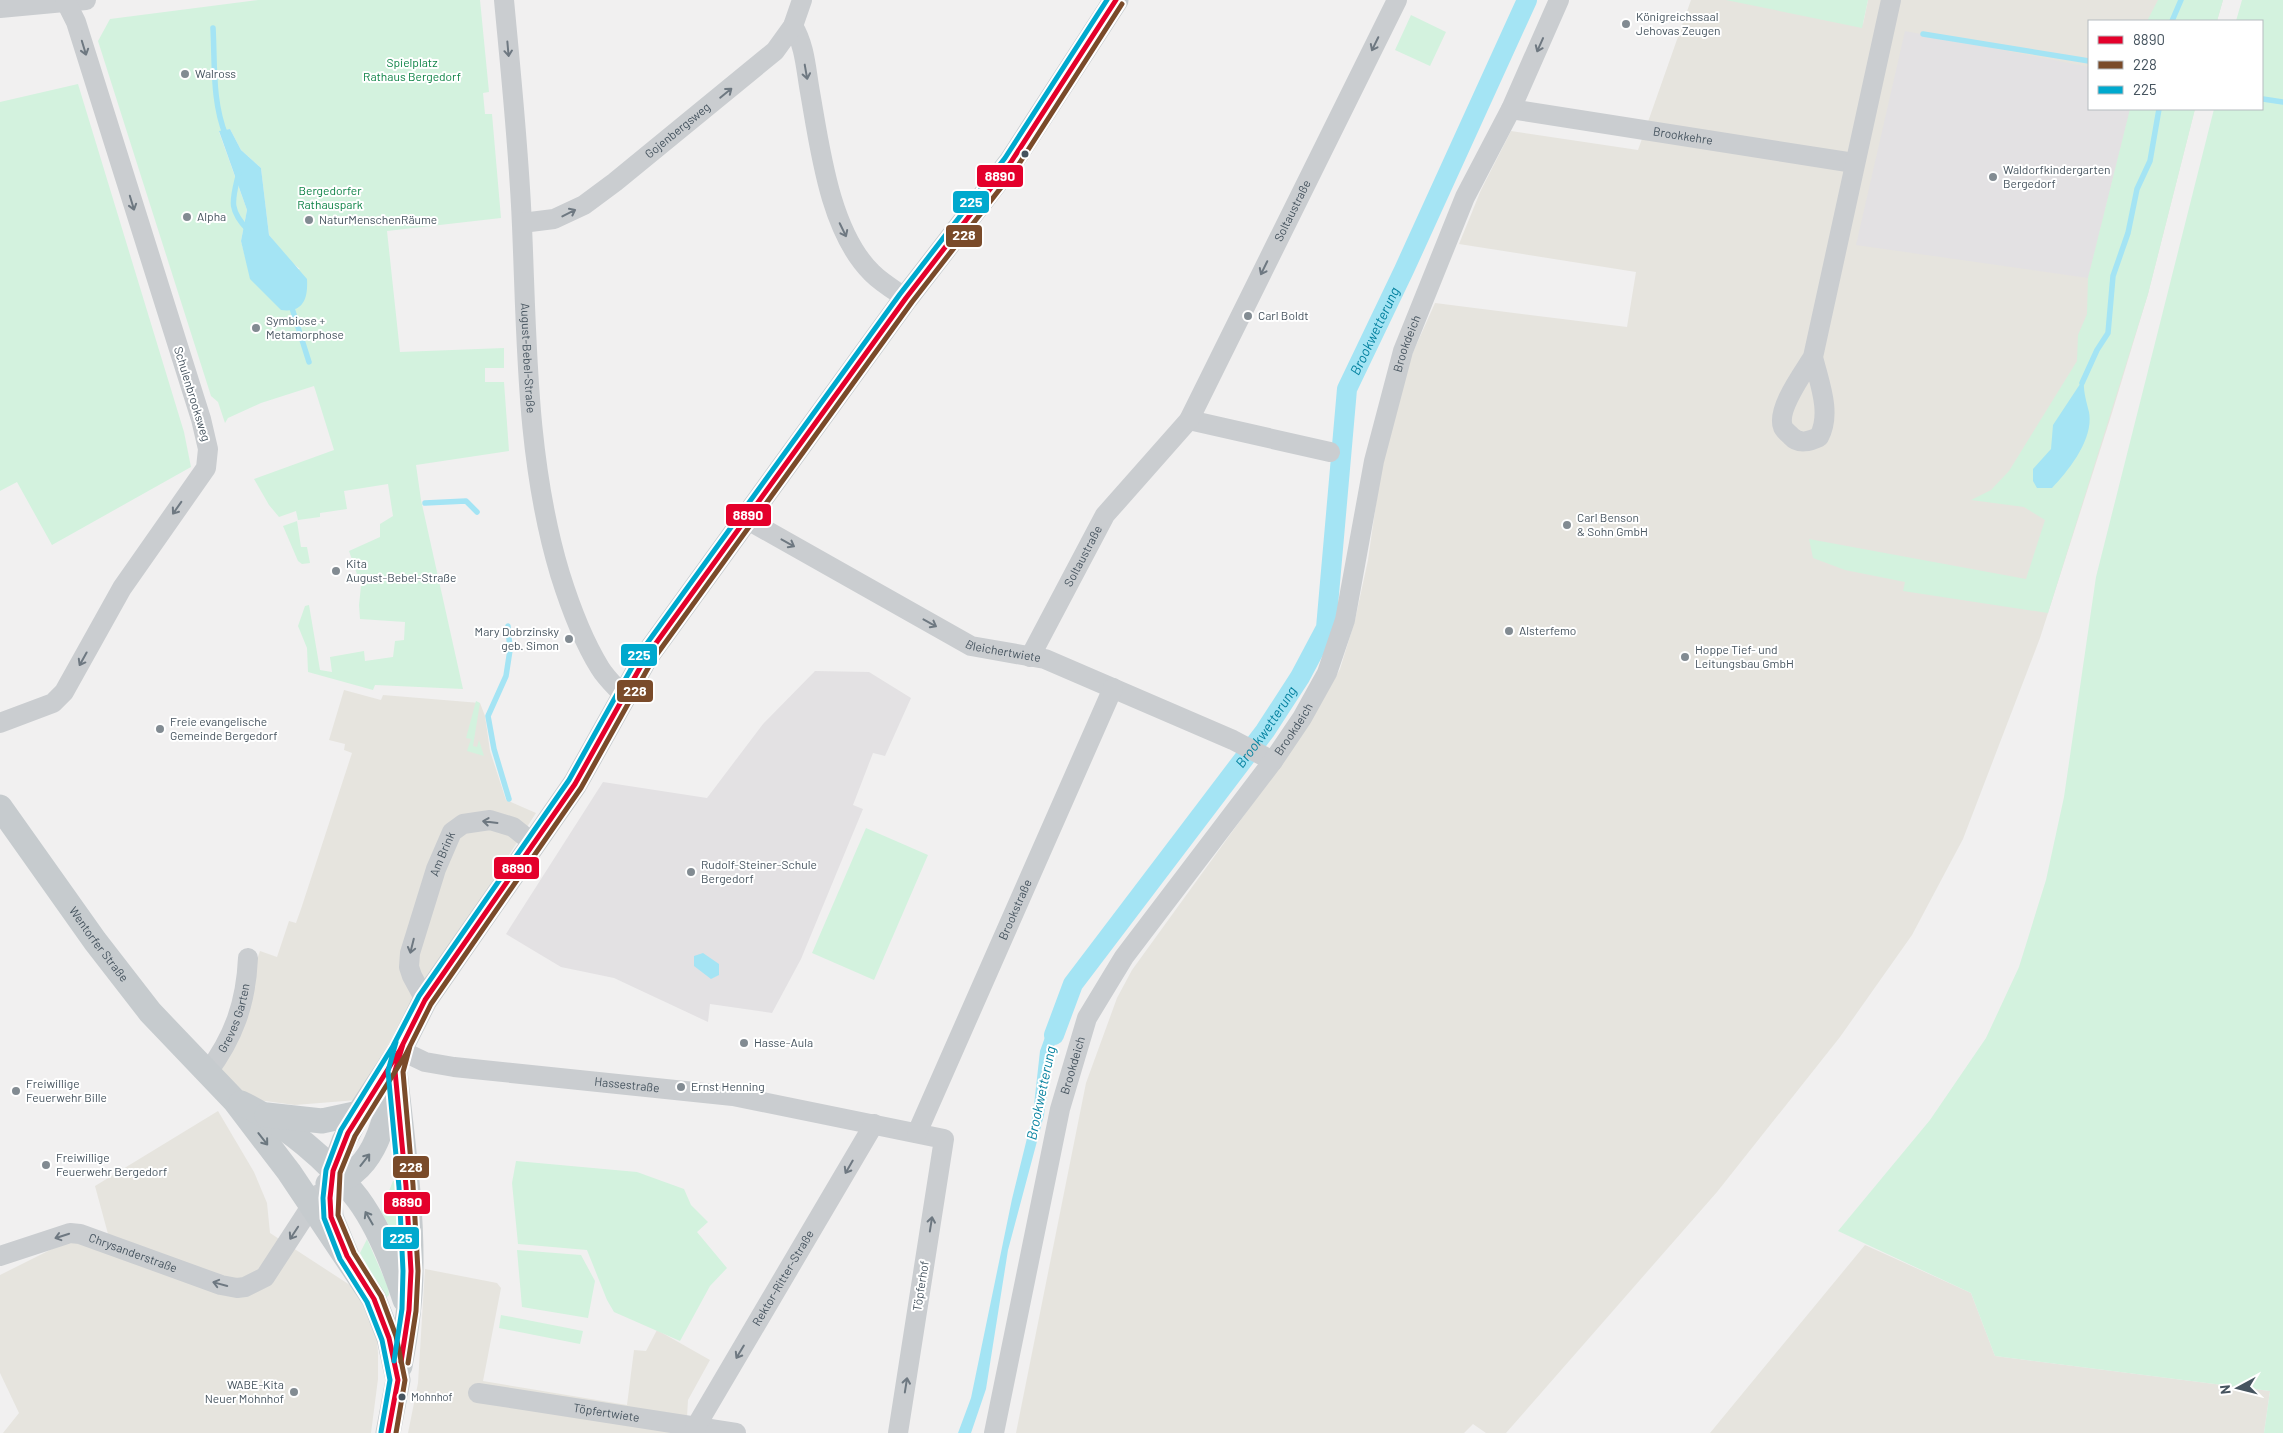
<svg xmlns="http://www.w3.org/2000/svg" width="2283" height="1433" font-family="Barlow,sans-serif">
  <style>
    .commercial { fill: #e6e4de }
    .education { fill: #e3e1e3 }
    .green { fill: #d3f2de; fill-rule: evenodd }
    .water { fill: #a4e4f4 }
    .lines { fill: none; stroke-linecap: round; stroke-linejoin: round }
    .stream { stroke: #a4e4f4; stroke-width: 5.5 }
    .canal { stroke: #a4e4f4; stroke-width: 20 }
    .minor { stroke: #cacdd0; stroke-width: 20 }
    .major { stroke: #c6cbce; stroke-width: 25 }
    .bus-1-casing { stroke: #fff; stroke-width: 9 }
    .bus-2-casing { stroke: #fff; stroke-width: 9 }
    .bus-3-casing { stroke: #fff; stroke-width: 9 }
    .bus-1 { stroke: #e4002b; stroke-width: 5 }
    .bus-2 { stroke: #7a4b2a; stroke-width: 5 }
    .bus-3 { stroke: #00a9ce; stroke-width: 5 }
    .oneway { stroke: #6e7881 }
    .oneway2 { stroke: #6c7880 }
    .poi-dot { fill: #828b92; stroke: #fff; stroke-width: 2 }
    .bus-dot { fill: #46545f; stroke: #fff; stroke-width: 2 }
    .labels { text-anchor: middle; stroke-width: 4; stroke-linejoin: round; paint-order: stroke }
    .bus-label { font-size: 11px; fill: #46545f; stroke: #fff; text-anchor: start }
    .poi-label { font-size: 12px; fill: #46545f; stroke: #fff; text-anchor: start }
    .park-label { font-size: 12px; fill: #0d8346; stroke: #fff }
    .street-label { font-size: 12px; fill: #46545f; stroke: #fff }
    .water-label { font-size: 14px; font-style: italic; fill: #03819f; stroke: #fff }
    .line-badge { stroke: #fff; stroke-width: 2 }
    .badge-label { font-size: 14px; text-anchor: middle; font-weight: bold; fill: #fff }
  </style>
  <rect width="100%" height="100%" fill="#f1f0f0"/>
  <path class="commercial" d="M 1691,0 L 1730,0 L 1863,24 L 1868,0 L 2223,0 L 2217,21 L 2089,21 L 2089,109 L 2195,109 L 2148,294 L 2111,416 L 2040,638 L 1963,839 L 1912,935 L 1840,1037 L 1717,1192 L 1506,1433 L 1486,1433 L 1473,1424 L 1464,1433 L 1016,1433 L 1086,1083 L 1117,998 L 1132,970 L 1282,763 L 1316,712 L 1340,669 L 1355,620 L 1368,560 L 1379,483 L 1387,444 L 1410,359 L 1435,303 L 1627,327 L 1636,272 L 1459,244 L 1481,190 L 1511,131 L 1638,150 Z
    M 344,690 L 381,700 L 383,695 L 480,703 L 485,716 L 490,751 L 506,800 L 536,813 L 423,989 L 357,1100 L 295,1105 L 250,1099 L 216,1074 L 260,951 L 277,957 L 289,921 L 296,923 L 301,909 L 352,753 L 344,750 L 345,744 L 329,740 Z
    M 218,1111 L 254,1172 L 267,1203 L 270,1233 L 356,1289 L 362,1299 L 377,1340 L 378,1353 L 378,1379 L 371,1433 L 3,1433 L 19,1413 L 0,1373 L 0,1275 L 70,1240 L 108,1234 L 95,1186 Z
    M 1865,1245 L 1971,1293 L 1995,1356 L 2270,1391 L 2264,1433 L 1710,1433 Z
    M 425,1269 L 497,1283 L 501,1288 L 483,1381 L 627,1405 L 634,1350 L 646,1351 L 657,1330 L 710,1360 L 688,1400 L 686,1433 L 408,1433 L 418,1383 Z"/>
  <path class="education" d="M 1905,31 L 2089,67 L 2089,109 L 2130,109 L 2088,278 L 1856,245 Z
    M 815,671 L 869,672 L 911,698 L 885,756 L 873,753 L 853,805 L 863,809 L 801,959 L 772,1013 L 710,1004 L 708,1022 L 614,978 L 561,967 L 506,934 L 603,782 L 707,798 L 763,724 Z"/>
  <path class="green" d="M 258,0 L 480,0 L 489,92 L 483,93 L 485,114 L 492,114 L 501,218 L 387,231 L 400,352 L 504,348 L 504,368 L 485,368 L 485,382 L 504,382 L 509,451 L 416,465 L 421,500 L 463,689 L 375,685 L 373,690 L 308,672 L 307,648 L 298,626 L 305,606 L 309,605 L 320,670 L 332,672 L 330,657 L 364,651 L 365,661 L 393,657 L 395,641 L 404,640 L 405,622 L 360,619 L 359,605 L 361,586 L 349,551 L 380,537 L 380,524 L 393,516 L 388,484 L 344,491 L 347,509 L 320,513 L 320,517 L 298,520 L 296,511 L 279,517 L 269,505 L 254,479 L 334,450 L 314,386 L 261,403 L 228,418 L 225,423 L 218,402 L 211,396 L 98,41 L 110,19 ZM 230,129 L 241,150 L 261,168 L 269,235 L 291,262 L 300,269 L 251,279 L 241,241 L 247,210 L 219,132 Z
    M 1726,0 L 1868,0 L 1862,28 Z
    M 2158,0 L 2223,0 L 2217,21 L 2147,21 Z
    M 2242,0 L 2283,0 L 2283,1433 L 2264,1433 L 2270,1391 L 1995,1356 L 1971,1293 L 1838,1231 L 1930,1120 L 1986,1038 L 2019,967 L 2046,880 L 2064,797 L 2096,577 L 2214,109 L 2262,109 L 2262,21 L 2236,21 Z
    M 1411,15 L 1446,32 L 1430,66 L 1395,50 Z
    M 78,84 L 184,432 L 191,467 L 52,545 L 17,482 L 0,491 L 0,102 Z
    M 2130,109 L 2195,109 L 2148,294 L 2048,613 L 1903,591 L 1905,582 L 1845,570 L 1813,558 L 1809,539 L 2026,579 L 2045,520 L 2024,507 L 1971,500 L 1991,490 L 2009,471 L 2077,361 L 2078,335 L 2087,314 L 2088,278 Z
    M 297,521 L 301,547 L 307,547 L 310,563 L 302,564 L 298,561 L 283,526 Z
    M 476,701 L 480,703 L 473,746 L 477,747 L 479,740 L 484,756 L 467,751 L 471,739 L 466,738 Z
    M 866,828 L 928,855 L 874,980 L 812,953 Z
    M 516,1161 L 637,1172 L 684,1189 L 691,1205 L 708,1222 L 697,1232 L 727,1268 L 710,1286 L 680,1341 L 614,1312 L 607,1300 L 587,1250 L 518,1244 L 512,1183 Z
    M 393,1181 L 395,1181 L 399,1237 L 396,1239 L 381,1211 Z
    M 367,1239 L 388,1287 L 389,1295 L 387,1297 L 384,1295 L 360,1253 Z
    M 517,1250 L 581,1255 L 595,1281 L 588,1318 L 522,1307 Z
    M 501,1315 L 583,1331 L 580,1344 L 499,1328 Z"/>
  <path class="water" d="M 230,129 L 241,150 L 261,168 L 269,235 L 307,279 C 308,298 304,313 281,310 L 250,279 L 241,241 L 247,210 L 219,131 Z
    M 2084,378 C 2083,391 2086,400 2089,412 C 2094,439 2069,470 2052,488 L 2037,488 L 2033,481 L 2033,469 L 2051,449 L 2053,425 Z
    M 703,953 L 719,964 L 719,975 L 711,979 L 694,966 L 694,956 Z
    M 1056,1007 L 1067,1013 L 1053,1049 L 1044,1115 L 1008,1250 L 986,1389 L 971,1433 L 958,1433 L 971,1398 L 1012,1199 L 1033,1114 L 1040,1051 Z"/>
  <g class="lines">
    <path class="stream" d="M 2172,21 L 2181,0
      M 213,28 C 215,64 212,102 226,136
      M 1923,34 L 2089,61
      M 2263,99 L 2283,102
      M 239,172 C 233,199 227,208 248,230
      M 291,305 L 309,362
      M 2082,383 L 2097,350 L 2108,333 L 2113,276 L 2128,233 L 2137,189 L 2150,161 L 2159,109
      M 425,503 L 466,501 L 477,512
      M 508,626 L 510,650 L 506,676 L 488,716 L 494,749 L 509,799"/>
    <path class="canal" id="s1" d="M 1054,1035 L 1073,984 L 1265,731 L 1300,677 L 1326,628 L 1347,389 L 1404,270 L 1527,0"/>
    <g class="minor">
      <path id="s2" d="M 504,0 C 511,75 519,151 522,226 C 527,343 526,461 560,574 C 570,606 582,639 600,668 C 606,678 616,687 624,696"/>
      <path d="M 0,8 L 86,0"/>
      <path d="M 793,26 C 805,45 806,70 810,92 C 820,149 830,232 872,273 C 882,283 894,290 906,298"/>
      <path id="s3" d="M 1511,109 L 1854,163"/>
      <path id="s4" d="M 522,223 L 554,219 L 584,205 L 615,182 L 775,51 L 793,26 L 802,0"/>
      <path d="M 1813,357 C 1819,382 1832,413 1819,437 C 1810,441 1799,445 1791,436 C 1789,434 1784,430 1783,427 C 1776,409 1804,372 1813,357 L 1891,0"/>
      <path d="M 1189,420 L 1330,452"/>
      <path id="s5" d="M 746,519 L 971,646 L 1045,659 L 1233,740 L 1273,761"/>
      <path id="s6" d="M 1030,657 L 1105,515 L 1189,420 L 1397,0"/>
      <path d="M 0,723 L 53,703 L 64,692 L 122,588 L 206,468 L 208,449 L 201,419 L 76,22 L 65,0"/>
      <path id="s7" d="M 425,1000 L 412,976 L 409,967 L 410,953 L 436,869 L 452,832 L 463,824 L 490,820 L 513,827 L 533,843"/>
      <path id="s8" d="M 400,1050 L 425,1062 L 454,1067 L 733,1096 L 944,1139 L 898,1433"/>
      <path id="s9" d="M 207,1073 C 234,1037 246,1003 248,958"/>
      <path id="s10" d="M 917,1133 L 1113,688"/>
      <path id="s11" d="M 0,1256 L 70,1233 L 80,1234 L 221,1285 L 237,1288 L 245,1287 L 265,1277 L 319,1194"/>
      <path id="s12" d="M 478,1393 L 736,1433"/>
      <path id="s13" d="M 695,1433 L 695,1428 L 874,1124"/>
      <path id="s14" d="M 994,1433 L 1060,1109 L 1087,1018 L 1124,957 L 1273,761 L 1302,718 L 1327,673 L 1345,620 L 1374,461 L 1403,351 L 1465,197 L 1511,109 L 1559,0"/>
    </g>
    <g class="major">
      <path id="s15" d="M 0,807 L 95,941 L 150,1012 L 234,1100 L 289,1172 L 374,1299 L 389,1338 L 398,1380 L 388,1433"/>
      <path d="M 395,1071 C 402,1137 412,1204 411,1270 C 411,1302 406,1334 400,1366"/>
      <path d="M 241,1103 C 285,1124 329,1160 358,1199 C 380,1229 394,1266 405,1300"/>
      <path d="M 267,1115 L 322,1121 L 359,1113"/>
      <path d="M 328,1184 C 372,1175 383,1128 392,1089"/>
      <path d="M 347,1256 L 331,1217 L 330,1198 L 333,1171 L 344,1141 L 359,1113 L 400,1050 L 425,1000 L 575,784 L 646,657 L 906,298 L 1011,162 L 1116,0"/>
    </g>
    <g class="bus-1-casing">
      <path id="bus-1" d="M 401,1362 L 409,1310 L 411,1271 L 406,1186 L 395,1071 L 403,1044
        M 388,1433 L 398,1380 L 389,1338 L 374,1299 L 347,1256 L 331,1217 L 330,1198 L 333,1171 L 348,1133 L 400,1050 L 425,1000 L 575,784 L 646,657 L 906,298 L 1011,162 L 1116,0"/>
    </g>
    <g class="bus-2-casing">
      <path id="bus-2" d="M 408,1363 L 416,1311 L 418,1271 L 413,1185 L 403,1072 L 410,1046
        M 396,1433 L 405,1380 L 396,1336 L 381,1296 L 354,1253 L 338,1215 L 340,1173 L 355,1136 L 406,1054 L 431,1004 L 581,788 L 652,661 L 912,302 L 1017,167 L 1122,4"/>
    </g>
    <g class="bus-3-casing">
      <path id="bus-3" d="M 394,1361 L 402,1309 L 403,1271 L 399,1187 L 388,1071 L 396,1042
        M 381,1432 L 390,1380 L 382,1340 L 367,1302 L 340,1259 L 324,1218 L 323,1198 L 326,1170 L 341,1130 L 393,1046 L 419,996 L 569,780 L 640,653 L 900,294 L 1005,158 L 1107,0"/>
    </g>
    <use href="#bus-1" class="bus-1"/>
    <use href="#bus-2" class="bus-2"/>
    <use href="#bus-3" class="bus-3"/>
  </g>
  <defs><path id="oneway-shaft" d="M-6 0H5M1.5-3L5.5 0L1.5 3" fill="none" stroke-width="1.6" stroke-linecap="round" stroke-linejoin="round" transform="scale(1.25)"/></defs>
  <g class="oneway">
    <use href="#oneway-shaft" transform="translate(1375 44) rotate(116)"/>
    <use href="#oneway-shaft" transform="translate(1540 45) rotate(114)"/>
    <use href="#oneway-shaft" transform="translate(84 48) rotate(73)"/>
    <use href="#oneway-shaft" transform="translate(508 49) rotate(85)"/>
    <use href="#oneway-shaft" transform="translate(806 72) rotate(80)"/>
    <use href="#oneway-shaft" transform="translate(726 93) rotate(-39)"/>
    <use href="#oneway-shaft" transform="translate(132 203) rotate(73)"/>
    <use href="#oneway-shaft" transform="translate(569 213) rotate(-27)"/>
    <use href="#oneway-shaft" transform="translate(843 230) rotate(64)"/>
    <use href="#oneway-shaft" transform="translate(1264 268) rotate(116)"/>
    <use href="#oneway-shaft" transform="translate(177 508) rotate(125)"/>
    <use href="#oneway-shaft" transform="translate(788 543) rotate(29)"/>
    <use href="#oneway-shaft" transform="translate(930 623) rotate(29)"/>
    <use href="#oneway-shaft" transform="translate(83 659) rotate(119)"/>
    <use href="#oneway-shaft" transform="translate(490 822) rotate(-173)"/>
    <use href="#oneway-shaft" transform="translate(412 946) rotate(104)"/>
    <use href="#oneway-shaft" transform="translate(849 1167) rotate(120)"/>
    <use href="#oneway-shaft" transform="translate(931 1224) rotate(-81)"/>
    <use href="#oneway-shaft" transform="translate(294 1233) rotate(123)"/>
    <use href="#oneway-shaft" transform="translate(62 1236) rotate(162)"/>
    <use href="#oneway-shaft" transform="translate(220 1284) rotate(-165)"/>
    <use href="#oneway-shaft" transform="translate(740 1352) rotate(121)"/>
    <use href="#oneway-shaft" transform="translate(906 1385) rotate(-81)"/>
  </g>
  <g class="oneway2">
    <use href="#oneway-shaft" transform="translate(263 1139) rotate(52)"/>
    <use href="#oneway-shaft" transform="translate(365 1160) rotate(-52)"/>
    <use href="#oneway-shaft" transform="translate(369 1218) rotate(-120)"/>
  </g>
  <g class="poi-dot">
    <circle cx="1626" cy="24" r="5"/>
    <circle cx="185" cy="74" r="5"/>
    <circle cx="1993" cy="177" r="5"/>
    <circle cx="187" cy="217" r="5"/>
    <circle cx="309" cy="220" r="5"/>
    <circle cx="1248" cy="316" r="5"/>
    <circle cx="256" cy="328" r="5"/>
    <circle cx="1567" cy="525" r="5"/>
    <circle cx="336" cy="571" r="5"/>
    <circle cx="1509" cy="631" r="5"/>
    <circle cx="569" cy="639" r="5"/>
    <circle cx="1685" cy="657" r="5"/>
    <circle cx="160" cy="729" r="5"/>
    <circle cx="691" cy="872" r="5"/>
    <circle cx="744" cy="1043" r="5"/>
    <circle cx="681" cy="1087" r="5"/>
    <circle cx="16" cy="1091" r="5"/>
    <circle cx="46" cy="1165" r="5"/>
    <circle cx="294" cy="1392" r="5"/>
  </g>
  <g class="bus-dot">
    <circle cx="1025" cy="154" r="4.5"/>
    <circle cx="402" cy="1397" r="4.5"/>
  </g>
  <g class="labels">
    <g class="bus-label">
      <text x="411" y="1401">Mohnhof</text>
    </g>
    <g class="poi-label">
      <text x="1636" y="21">Königreichssaal<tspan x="1636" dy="14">Jehovas Zeugen</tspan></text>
      <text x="195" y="78">Walross</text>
      <text x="2003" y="174">Waldorfkindergarten<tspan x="2003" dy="14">Bergedorf</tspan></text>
      <text x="197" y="221">Alpha</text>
      <text x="319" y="224">NaturMenschenRäume</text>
      <text x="1258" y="320">Carl Boldt</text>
      <text x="266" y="325">Symbiose +<tspan x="266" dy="14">Metamorphose</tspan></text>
      <text x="1577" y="522">Carl Benson<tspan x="1577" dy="14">&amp; Sohn GmbH</tspan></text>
      <text x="346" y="568">Kita<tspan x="346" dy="14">August-Bebel-Straße</tspan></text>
      <text x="1519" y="635">Alsterfemo</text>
      <text x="559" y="636" text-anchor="end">Mary Dobrzinsky<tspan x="559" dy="14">geb. Simon</tspan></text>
      <text x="1695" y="654">Hoppe Tief- und<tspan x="1695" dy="14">Leitungsbau GmbH</tspan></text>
      <text x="170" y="726">Freie evangelische<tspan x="170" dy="14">Gemeinde Bergedorf</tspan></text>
      <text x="701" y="869">Rudolf-Steiner-Schule<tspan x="701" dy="14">Bergedorf</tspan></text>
      <text x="754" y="1047">Hasse-Aula</text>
      <text x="26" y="1088">Freiwillige<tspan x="26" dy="14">Feuerwehr Bille</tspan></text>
      <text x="691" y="1091">Ernst Henning</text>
      <text x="56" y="1162">Freiwillige<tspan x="56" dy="14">Feuerwehr Bergedorf</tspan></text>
      <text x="284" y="1389" text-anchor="end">WABE-Kita<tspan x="284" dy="14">Neuer Mohnhof</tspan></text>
    </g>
    <g class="park-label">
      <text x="412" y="67">Spielplatz<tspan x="412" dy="14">Rathaus Bergedorf</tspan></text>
      <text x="330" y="195">Bergedorfer<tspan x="330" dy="14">Rathauspark</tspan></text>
    </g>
    <g class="street-label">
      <text dy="4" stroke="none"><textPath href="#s4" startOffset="185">Gojenbergsweg</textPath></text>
      <text dy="4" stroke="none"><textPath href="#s3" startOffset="174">Brookkehre</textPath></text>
      <text dy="4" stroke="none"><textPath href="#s6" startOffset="521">Soltaustraße</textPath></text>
      <text dy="4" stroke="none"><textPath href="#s14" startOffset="1186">Brookdeich</textPath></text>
      <text dy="4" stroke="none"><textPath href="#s2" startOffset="359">August-Bebel-Straße</textPath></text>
      <text transform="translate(192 394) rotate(73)" y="4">Schulenbrooksweg</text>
      <text dy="4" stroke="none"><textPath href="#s6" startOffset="114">Soltaustraße</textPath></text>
      <text dy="4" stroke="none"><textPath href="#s5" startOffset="291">Bleichertwiete</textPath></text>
      <text dy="4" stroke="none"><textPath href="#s14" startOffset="781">Brookdeich</textPath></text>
      <text dy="4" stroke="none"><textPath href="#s7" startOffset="155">Am Brink</textPath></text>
      <text dy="4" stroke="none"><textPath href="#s10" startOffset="244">Brookstraße</textPath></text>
      <text dy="4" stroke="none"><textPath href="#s15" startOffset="169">Wentorfer Straße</textPath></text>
      <text dy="4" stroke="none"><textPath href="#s9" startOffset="62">Greves Garten</textPath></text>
      <text dy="4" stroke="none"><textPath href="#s14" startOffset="376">Brookdeich</textPath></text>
      <text dy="4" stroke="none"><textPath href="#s8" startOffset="231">Hassestraße</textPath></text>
      <text dy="4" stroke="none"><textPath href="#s11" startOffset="140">Chrysanderstraße</textPath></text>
      <text dy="4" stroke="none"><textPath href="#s13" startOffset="179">Rektor-Ritter-Straße</textPath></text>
      <text transform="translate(921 1286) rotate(-81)" y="4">Töpferhof</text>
      <text dy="4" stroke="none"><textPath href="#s12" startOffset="130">Töpfertwiete</textPath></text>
    </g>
    <g class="water-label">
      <text dy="5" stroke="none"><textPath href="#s1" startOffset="796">Brookwetterung</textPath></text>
      <text dy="5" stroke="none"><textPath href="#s1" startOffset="376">Brookwetterung</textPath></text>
      <text transform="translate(1041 1093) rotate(-78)" y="5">Brookwetterung</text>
    </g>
  </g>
  <g class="line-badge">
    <rect x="976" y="164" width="48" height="24" rx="5" fill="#e4002b"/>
    <rect x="952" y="190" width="38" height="24" rx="5" fill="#00a9ce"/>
    <rect x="945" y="224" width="38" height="24" rx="5" fill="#7a4b2a"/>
    <rect x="725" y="503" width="47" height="24" rx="5" fill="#e4002b"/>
    <rect x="620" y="643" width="38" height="24" rx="5" fill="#00a9ce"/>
    <rect x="616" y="679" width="38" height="24" rx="5" fill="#7a4b2a"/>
    <rect x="493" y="856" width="47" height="24" rx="5" fill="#e4002b"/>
    <rect x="392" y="1155" width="38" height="24" rx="5" fill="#7a4b2a"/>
    <rect x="383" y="1191" width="48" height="24" rx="5" fill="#e4002b"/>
    <rect x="382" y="1226" width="38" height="24" rx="5" fill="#00a9ce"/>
  </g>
  <g class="badge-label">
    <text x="1000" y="181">8890</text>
    <text x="971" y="207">225</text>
    <text x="964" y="240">228</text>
    <text x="748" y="520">8890</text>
    <text x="639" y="660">225</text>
    <text x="635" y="696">228</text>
    <text x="517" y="873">8890</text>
    <text x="411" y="1172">228</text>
    <text x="407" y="1207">8890</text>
    <text x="401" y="1243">225</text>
  </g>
  <rect x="2088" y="20" width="175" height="90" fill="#ffffff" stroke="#b5bbbf"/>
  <rect x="2098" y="36" width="25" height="8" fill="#e4002b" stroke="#b5bbbf"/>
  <text x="2133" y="45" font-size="15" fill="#46545f">8890</text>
  <rect x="2098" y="61" width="25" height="8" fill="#7a4b2a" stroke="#b5bbbf"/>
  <text x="2133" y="70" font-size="15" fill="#46545f">228</text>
  <rect x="2098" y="86" width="25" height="8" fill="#00a9ce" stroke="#b5bbbf"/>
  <text x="2133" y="95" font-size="15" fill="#46545f">225</text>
  <g transform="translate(2238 1388) rotate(263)" stroke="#ffffff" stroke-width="4" paint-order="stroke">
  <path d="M0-4L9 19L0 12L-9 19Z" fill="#46545f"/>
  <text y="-8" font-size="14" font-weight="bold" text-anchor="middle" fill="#46545f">N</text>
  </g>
</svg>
